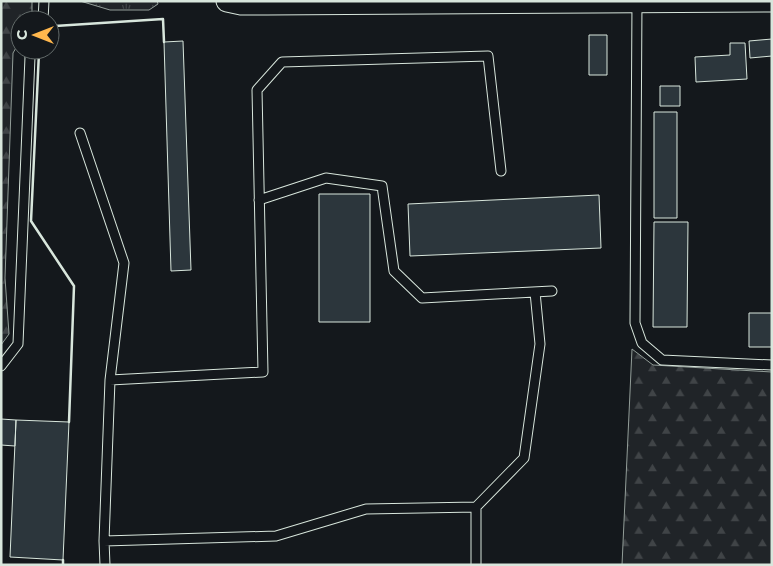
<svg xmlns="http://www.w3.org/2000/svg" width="773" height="566" font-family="Montserrat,sans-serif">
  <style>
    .grass { fill: url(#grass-tufts); stroke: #939e99 }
    .forest { fill: url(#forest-firs); stroke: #939e99 }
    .building { fill: #2c363c; stroke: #d8e6dc }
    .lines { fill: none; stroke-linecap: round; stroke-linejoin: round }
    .service-casing { stroke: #d8e6dc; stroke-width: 11 }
    .tertiary-casing { stroke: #d8e6dc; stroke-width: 23 }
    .service { stroke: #14181c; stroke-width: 9 }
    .tertiary { stroke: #14181c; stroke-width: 21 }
    .wall { stroke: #d8e6dc; stroke-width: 2.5 }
  </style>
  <defs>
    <pattern id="grass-tufts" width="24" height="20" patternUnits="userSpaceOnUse" patternTransform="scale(1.25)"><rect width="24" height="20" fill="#202428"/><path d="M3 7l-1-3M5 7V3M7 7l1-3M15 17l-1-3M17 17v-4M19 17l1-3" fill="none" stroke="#404447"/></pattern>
    <pattern id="forest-firs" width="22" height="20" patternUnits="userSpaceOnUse" patternTransform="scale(1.25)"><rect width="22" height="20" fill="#202428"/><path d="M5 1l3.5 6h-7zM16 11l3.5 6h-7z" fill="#404447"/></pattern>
  </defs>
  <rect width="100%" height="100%" fill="#14181c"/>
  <path class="grass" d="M 80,1 L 157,1 L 158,4 L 149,10 L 110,10 Z"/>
  <path class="forest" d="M 1,1 L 32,1 L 32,20 L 20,20 L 20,41 L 13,53 L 5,278 L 9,334 L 1,345 Z
    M 632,349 L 653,365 L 772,372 L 772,565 L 622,565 Z"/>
  <path class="building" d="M 589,35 L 607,35 L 607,75 L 589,75 Z
    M 772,39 L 772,56 L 750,58 L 749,41 Z
    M 183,41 L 191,270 L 171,271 L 164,42 Z
    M 730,43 L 745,43 L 747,79 L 696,82 L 695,57 L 730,55 Z
    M 660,86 L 680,86 L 680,106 L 660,106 Z
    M 654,112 L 677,112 L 677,218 L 654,218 Z
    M 319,194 L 370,194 L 370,322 L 319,322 Z
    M 599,195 L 601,248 L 410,256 L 408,204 Z
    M 654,222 L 688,222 L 687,327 L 653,327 Z
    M 749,313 L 772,313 L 772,347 L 749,347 Z
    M 1,419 L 16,420 L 15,446 L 1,445 Z
    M 16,420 L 69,422 L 63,560 L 10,557 Z"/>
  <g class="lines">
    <g class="service-casing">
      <path id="service" d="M 637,2 L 635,323 L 642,343 L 662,360 L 772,365
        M 43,20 L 44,1
        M 80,133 L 124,263 L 110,380 L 104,541 L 276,536 L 366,509 L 476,507 L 476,565
        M 259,200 L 326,178 L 382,186 L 394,271 L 422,298 L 552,291
        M 1,366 L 18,344 L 30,57 L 32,50
        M 110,380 L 263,372 L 257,90 L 282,62 L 488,56 L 501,171
        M 476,507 L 524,458 L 540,344 L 535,292
        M 104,541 L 105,565"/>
    </g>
    <g class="tertiary-casing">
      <path id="tertiary" d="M 227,1 L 241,4 L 266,4 L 772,1"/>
    </g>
    <use href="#service" class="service"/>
    <use href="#tertiary" class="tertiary"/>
    <path class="wall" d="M 50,33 L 55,26 L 163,19 L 164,42
      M 40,50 L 39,52 L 31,221 L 74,286 L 69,422
      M 63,565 L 63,560"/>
  </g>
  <rect width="773" height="566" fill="none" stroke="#d8e6dc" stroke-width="5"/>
  <g transform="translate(35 35) rotate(270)"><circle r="24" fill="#14181c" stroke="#626a69"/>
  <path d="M0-4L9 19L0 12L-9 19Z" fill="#ffb74d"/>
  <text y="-8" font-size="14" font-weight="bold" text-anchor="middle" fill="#d8e6dc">С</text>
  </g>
</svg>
